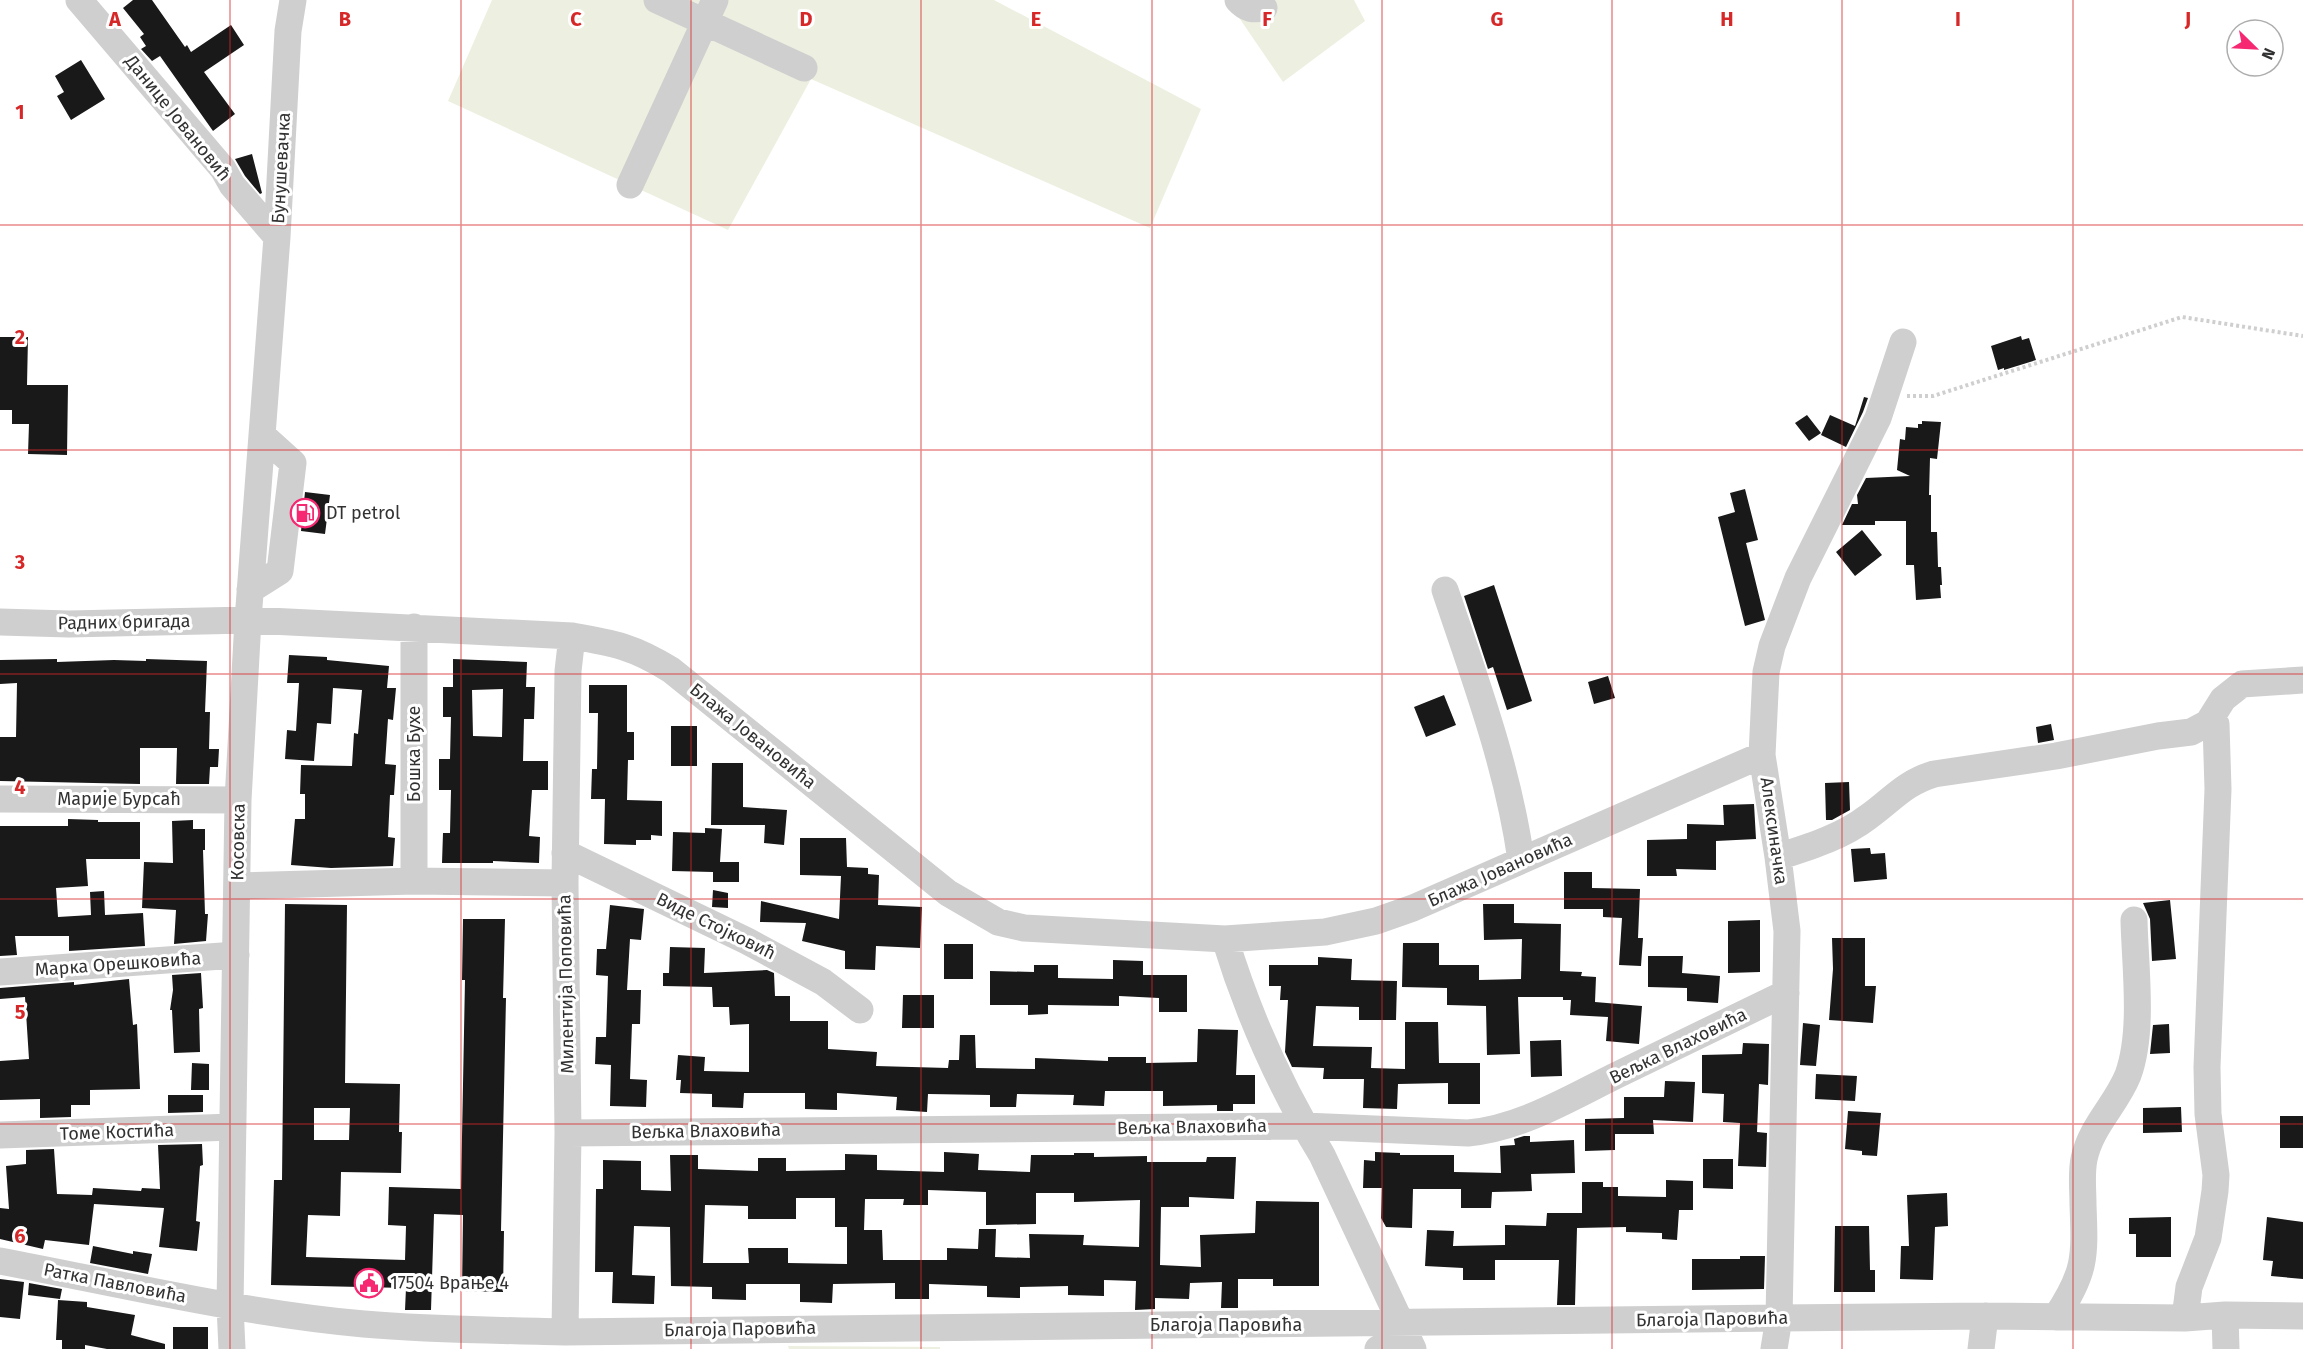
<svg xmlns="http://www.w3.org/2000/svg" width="2303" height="1349" font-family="'Fira Sans',sans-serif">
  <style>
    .green { fill: #edf0e0 }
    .building { fill: #191919; fill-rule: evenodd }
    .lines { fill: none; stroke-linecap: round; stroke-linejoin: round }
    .path { stroke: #cfcfcf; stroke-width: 4; stroke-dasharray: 3 3; stroke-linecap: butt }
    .minor { stroke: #cfcfcf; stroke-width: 27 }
    .grid { fill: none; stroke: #d62828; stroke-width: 1.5; stroke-opacity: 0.55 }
    .labels { text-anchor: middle; stroke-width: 6; stroke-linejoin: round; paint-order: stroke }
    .street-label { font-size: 18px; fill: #323232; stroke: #fff }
    .poi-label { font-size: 18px; fill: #323232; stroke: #fff; text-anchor: start }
    .grid-label { font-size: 20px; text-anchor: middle; font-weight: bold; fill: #d62828; stroke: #fff; stroke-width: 6; stroke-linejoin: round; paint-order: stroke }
  </style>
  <rect width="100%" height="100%" fill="#fff"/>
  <path class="green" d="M 492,0 L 994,0 L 1201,109 L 1150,228 L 811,79 L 728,230 L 448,101 Z
    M 1227,0 L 1354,0 L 1365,21 L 1283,82 Z
    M 788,1346 L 940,1347 L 940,1349 L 789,1349 Z"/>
  <path class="building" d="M 133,0 L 152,0 L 185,47 L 187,45 L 191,52 L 231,25 L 244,45 L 204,72 L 235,114 L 213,131 L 160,56 L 152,61 L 141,49 L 146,46 L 140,37 L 144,34 L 123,8 Z
    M 81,60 L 105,99 L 71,120 L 57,96 L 64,92 L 55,76 Z
    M 252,154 L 262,193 L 260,194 L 245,176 L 235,159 Z
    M 2021,336 L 2022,340 L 2029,338 L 2036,360 L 2004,370 L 2004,368 L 1998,370 L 1991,346 Z
    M 0,337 L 28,337 L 27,385 L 68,385 L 67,455 L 28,454 L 29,424 L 12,424 L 12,410 L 0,410 Z
    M 1864,397 L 1868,398 L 1863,412 L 1846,447 L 1821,435 L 1830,415 L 1855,426 Z
    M 1807,415 L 1821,433 L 1809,441 L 1795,423 Z
    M 1922,421 L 1941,422 L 1937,459 L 1930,458 L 1929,495 L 1931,495 L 1931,532 L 1937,532 L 1938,567 L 1941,567 L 1942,585 L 1940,585 L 1941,598 L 1916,600 L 1914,565 L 1906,565 L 1906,521 L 1875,521 L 1875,525 L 1842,525 L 1852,504 L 1858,504 L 1857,495 L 1866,478 L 1910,476 L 1897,470 L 1900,439 L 1905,440 L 1906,427 L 1918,428 L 1918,424 L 1922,424 Z
    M 1745,489 L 1758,540 L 1746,543 L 1765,620 L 1745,626 L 1718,517 L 1735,512 L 1730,493 Z
    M 305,492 L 330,495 L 325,534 L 301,531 Z
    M 1862,530 L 1882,555 L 1855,576 L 1836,552 Z
    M 1494,585 L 1532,701 L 1507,710 L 1493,667 L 1488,669 L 1464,596 Z
    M 289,655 L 327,657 L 327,660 L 389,666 L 387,688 L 396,688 L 393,720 L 388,719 L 385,764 L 396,765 L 394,795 L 390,795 L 388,837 L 395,838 L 393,866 L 331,868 L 291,865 L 295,819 L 305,819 L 305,794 L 300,794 L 301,765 L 352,766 L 354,733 L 358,734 L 362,690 L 333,688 L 331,724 L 317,723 L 314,761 L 285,759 L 287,730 L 296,731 L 299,683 L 287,683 Z
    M 57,659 L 57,662 L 114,660 L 146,661 L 146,659 L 207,661 L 205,712 L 210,712 L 209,749 L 219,749 L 218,767 L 210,767 L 209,784 L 176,784 L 177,748 L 140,748 L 140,784 L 0,781 L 0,737 L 16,737 L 17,683 L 0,684 L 0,660 Z
    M 453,659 L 527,662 L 526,687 L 535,687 L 534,719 L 524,719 L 523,761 L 548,761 L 548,790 L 532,790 L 529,836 L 540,837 L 539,863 L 493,861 L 493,863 L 442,863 L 443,833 L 450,833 L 451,790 L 439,790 L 439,759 L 450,759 L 451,717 L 443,717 L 443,687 L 453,687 ZM 503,689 L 502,737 L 473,736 L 472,690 Z
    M 1608,676 L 1615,698 L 1594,704 L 1588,682 Z
    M 589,685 L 627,685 L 627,732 L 634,732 L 634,760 L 628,760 L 627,800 L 662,801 L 662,836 L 651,835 L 651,840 L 636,840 L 636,845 L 604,844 L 605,799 L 591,799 L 592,769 L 597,769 L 598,713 L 589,713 Z
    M 1444,695 L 1456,725 L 1426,737 L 1414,707 Z
    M 2051,724 L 2054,740 L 2038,743 L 2036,727 Z
    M 671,726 L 697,726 L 697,766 L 671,766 Z
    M 712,763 L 743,763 L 743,807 L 787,810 L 784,845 L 764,843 L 765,825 L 711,825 Z
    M 1849,782 L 1850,810 L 1832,820 L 1826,820 L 1825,783 Z
    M 1754,804 L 1756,839 L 1716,841 L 1716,870 L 1676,869 L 1677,876 L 1647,876 L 1647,840 L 1687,839 L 1687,824 L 1724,825 L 1723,805 Z
    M 68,819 L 98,820 L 98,822 L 140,822 L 140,859 L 86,859 L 88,886 L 56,888 L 58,917 L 91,915 L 90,892 L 104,891 L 105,915 L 143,913 L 145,946 L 69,951 L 69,936 L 15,936 L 17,955 L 0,956 L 0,826 L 68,826 Z
    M 193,820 L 193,829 L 205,829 L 205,850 L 203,850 L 205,914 L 208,914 L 206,941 L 174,944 L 176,910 L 142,908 L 144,862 L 173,863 L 172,821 Z
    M 705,828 L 722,829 L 720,862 L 739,862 L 739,882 L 713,882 L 713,872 L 672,871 L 673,832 L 705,833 Z
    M 800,838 L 846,838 L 847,867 L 868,868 L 868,874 L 879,875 L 878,905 L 922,907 L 920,948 L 876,946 L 875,970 L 845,969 L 845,951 L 802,941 L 806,923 L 760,922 L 761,901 L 839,919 L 841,876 L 800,875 Z
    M 1870,848 L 1871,854 L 1885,853 L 1887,879 L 1854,882 L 1851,849 Z
    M 1564,872 L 1592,872 L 1592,888 L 1640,889 L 1638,938 L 1643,938 L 1641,966 L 1619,965 L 1622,918 L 1603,917 L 1603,909 L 1564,909 Z
    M 713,890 L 728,893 L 728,908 L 712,907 Z
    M 2170,900 L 2176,959 L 2152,961 L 2150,919 L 2143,903 Z
    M 285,904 L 347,905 L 345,1083 L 400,1084 L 399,1132 L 402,1132 L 401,1173 L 341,1172 L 340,1216 L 308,1215 L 306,1257 L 405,1260 L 406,1226 L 388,1225 L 389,1187 L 461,1189 L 465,980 L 462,980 L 463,919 L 505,919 L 503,998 L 506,998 L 501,1231 L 504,1231 L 503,1292 L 462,1291 L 463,1215 L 434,1214 L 431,1310 L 405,1310 L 406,1288 L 271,1285 L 274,1180 L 282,1180 ZM 314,1108 L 350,1108 L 349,1140 L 314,1140 Z
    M 1483,904 L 1514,904 L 1514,923 L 1561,924 L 1560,971 L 1582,972 L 1581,976 L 1596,977 L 1595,1002 L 1642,1006 L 1639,1044 L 1606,1041 L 1608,1017 L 1570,1015 L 1571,1000 L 1563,1000 L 1563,997 L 1518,997 L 1520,1054 L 1487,1055 L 1486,1006 L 1447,1005 L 1447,988 L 1402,987 L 1403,943 L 1439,943 L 1439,965 L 1479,965 L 1479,980 L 1521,979 L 1522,939 L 1484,940 Z
    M 610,905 L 644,909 L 641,940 L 630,939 L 627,990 L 641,990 L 640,1024 L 632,1024 L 630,1079 L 647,1080 L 646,1107 L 610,1106 L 611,1065 L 595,1064 L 596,1037 L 606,1037 L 608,976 L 596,975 L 597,949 L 606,949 Z
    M 1760,920 L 1760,972 L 1728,973 L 1728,921 Z
    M 1832,938 L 1865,938 L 1865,986 L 1876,986 L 1873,1023 L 1829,1020 L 1833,969 Z
    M 944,944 L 973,944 L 973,979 L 944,979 Z
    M 670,947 L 705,948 L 704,973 L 767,970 L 774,973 L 775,996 L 790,996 L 790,1021 L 828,1021 L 828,1049 L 877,1052 L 876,1066 L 948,1068 L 949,1060 L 959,1060 L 960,1035 L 975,1035 L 976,1068 L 1035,1069 L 1035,1058 L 1108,1061 L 1108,1057 L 1146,1057 L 1146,1063 L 1197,1062 L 1198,1029 L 1238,1030 L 1236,1075 L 1255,1075 L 1255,1104 L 1233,1104 L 1233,1111 L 1217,1111 L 1217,1105 L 1163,1106 L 1163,1091 L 1105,1091 L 1104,1106 L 1073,1105 L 1074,1095 L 1017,1094 L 1016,1107 L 990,1107 L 990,1095 L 928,1094 L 927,1112 L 896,1110 L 897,1097 L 837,1093 L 837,1110 L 805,1109 L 805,1093 L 744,1093 L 743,1108 L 712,1107 L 712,1094 L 680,1093 L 681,1080 L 676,1080 L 678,1055 L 705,1057 L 704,1071 L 749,1072 L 749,1024 L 730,1025 L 729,1007 L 713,1007 L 712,987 L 663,986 L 663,973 L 669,973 Z
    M 1648,956 L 1683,956 L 1682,973 L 1720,976 L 1718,1003 L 1687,1001 L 1687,988 L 1648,987 Z
    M 1318,957 L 1352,959 L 1351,980 L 1397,981 L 1396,1020 L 1359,1020 L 1359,1007 L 1316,1006 L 1313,1046 L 1372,1047 L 1371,1068 L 1405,1069 L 1405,1022 L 1438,1022 L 1439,1063 L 1480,1063 L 1480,1104 L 1448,1104 L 1448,1083 L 1398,1084 L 1397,1109 L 1363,1108 L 1364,1079 L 1323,1079 L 1324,1068 L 1292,1067 L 1285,1052 L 1288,1000 L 1280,1000 L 1281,986 L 1269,986 L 1269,965 L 1318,965 Z
    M 1113,960 L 1143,961 L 1143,975 L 1187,975 L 1187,1012 L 1159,1012 L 1159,998 L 1119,996 L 1119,1006 L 1048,1005 L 1048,1014 L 1028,1015 L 1028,1005 L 990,1005 L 990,971 L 1034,972 L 1034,965 L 1058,965 L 1058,978 L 1113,979 Z
    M 201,973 L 203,1008 L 199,1009 L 200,1052 L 174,1053 L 172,1010 L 170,1010 L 173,990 L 172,975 Z
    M 129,979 L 133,1025 L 137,1024 L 140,1089 L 90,1090 L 90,1105 L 71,1105 L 71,1117 L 40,1118 L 40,1099 L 0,1100 L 0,1061 L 29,1059 L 25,997 L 0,999 L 0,988 L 74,982 L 74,985 Z
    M 903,995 L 934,995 L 934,1028 L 902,1028 Z
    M 1803,1023 L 1820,1025 L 1816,1066 L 1800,1065 Z
    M 2169,1024 L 2170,1053 L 2150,1054 L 2153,1025 Z
    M 1561,1040 L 1562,1076 L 1531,1077 L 1530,1041 Z
    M 1743,1043 L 1769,1044 L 1768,1085 L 1759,1084 L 1757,1132 L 1767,1133 L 1766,1167 L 1738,1166 L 1740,1123 L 1723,1122 L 1724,1094 L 1702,1093 L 1702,1055 L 1742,1054 Z
    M 192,1063 L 209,1064 L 209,1090 L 191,1090 Z
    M 1816,1074 L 1857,1076 L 1855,1101 L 1815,1099 Z
    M 1665,1081 L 1695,1082 L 1693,1122 L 1653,1120 L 1654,1134 L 1615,1134 L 1615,1150 L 1585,1151 L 1585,1119 L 1624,1118 L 1624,1097 L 1664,1097 Z
    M 168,1095 L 203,1095 L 203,1112 L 168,1113 Z
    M 2181,1107 L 2182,1132 L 2143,1133 L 2143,1108 Z
    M 1848,1111 L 1881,1113 L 1877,1156 L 1862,1155 L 1862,1151 L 1845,1149 Z
    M 2280,1116 L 2303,1116 L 2303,1148 L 2280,1148 Z
    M 1524,1136 L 1530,1136 L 1530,1142 L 1574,1140 L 1575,1173 L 1531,1174 L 1532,1191 L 1492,1192 L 1491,1208 L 1461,1208 L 1461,1189 L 1413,1189 L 1412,1228 L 1386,1227 L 1381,1218 L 1382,1188 L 1363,1188 L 1364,1160 L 1375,1161 L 1375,1152 L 1400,1153 L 1400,1155 L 1454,1155 L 1454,1172 L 1501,1173 L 1500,1146 L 1515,1145 L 1514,1139 Z
    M 202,1144 L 203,1165 L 200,1166 L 196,1221 L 200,1222 L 197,1251 L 159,1247 L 164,1208 L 94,1204 L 89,1245 L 45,1240 L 43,1249 L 0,1239 L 0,1208 L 9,1209 L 6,1166 L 26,1164 L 26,1150 L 54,1149 L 57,1194 L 92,1195 L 93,1188 L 141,1191 L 142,1188 L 160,1189 L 158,1145 Z
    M 944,1152 L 979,1154 L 978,1170 L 1030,1172 L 1031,1155 L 1074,1155 L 1074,1153 L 1094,1153 L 1094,1157 L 1147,1156 L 1147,1162 L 1206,1162 L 1207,1157 L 1236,1157 L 1234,1199 L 1189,1197 L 1189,1207 L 1161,1207 L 1160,1265 L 1201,1267 L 1200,1235 L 1255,1233 L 1256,1201 L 1319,1202 L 1319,1286 L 1273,1286 L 1273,1279 L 1238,1279 L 1238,1308 L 1221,1308 L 1222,1282 L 1190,1283 L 1189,1299 L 1155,1298 L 1155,1309 L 1135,1310 L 1136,1281 L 1104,1280 L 1104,1296 L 1068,1295 L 1068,1286 L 1020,1287 L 1020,1298 L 987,1297 L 987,1286 L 929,1284 L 929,1299 L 895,1299 L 895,1283 L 833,1284 L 832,1303 L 800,1302 L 800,1284 L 746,1284 L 746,1300 L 712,1299 L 712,1287 L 671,1286 L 670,1227 L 634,1226 L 632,1275 L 655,1276 L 654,1304 L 612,1303 L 613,1272 L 595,1272 L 596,1189 L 603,1189 L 603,1160 L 641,1161 L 641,1190 L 671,1191 L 670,1155 L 698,1155 L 698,1169 L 758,1171 L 758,1158 L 786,1158 L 786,1171 L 845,1170 L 845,1154 L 877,1155 L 877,1170 L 944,1172 ZM 928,1190 L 986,1192 L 986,1225 L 1036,1224 L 1036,1193 L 1074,1193 L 1074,1202 L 1140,1200 L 1139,1247 L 1083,1245 L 1084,1235 L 1029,1234 L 1030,1258 L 995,1257 L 996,1229 L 979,1229 L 978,1249 L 947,1248 L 947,1260 L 883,1260 L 882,1230 L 864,1230 L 865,1199 L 904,1199 L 903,1205 L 928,1205 ZM 796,1198 L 835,1198 L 835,1227 L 847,1227 L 847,1264 L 788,1263 L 788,1248 L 748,1248 L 749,1263 L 703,1263 L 705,1205 L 748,1206 L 748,1219 L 796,1219 Z
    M 1703,1159 L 1733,1159 L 1733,1189 L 1703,1188 Z
    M 1666,1180 L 1693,1181 L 1693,1210 L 1679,1210 L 1677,1240 L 1662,1239 L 1662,1233 L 1626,1232 L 1626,1227 L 1577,1228 L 1575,1305 L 1557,1305 L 1559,1260 L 1495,1260 L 1495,1280 L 1463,1280 L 1463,1268 L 1425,1266 L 1427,1230 L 1454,1231 L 1453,1246 L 1505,1245 L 1505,1225 L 1546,1226 L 1547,1213 L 1582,1213 L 1582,1182 L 1603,1182 L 1603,1187 L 1618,1187 L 1618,1196 L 1666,1197 Z
    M 1947,1193 L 1948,1226 L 1935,1227 L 1933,1280 L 1900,1279 L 1901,1246 L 1909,1246 L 1907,1195 Z
    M 2171,1217 L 2171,1257 L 2136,1257 L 2136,1234 L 2129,1234 L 2129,1218 Z
    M 2267,1217 L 2303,1222 L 2303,1279 L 2271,1276 L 2273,1261 L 2263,1260 Z
    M 1835,1226 L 1869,1226 L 1870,1270 L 1875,1270 L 1875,1292 L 1834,1292 Z
    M 93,1246 L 133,1254 L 133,1251 L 152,1254 L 148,1274 L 90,1263 Z
    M 1740,1256 L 1765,1256 L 1764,1289 L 1692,1290 L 1692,1259 L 1740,1259 Z
    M 0,1279 L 24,1282 L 20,1319 L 0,1317 Z
    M 29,1283 L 62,1289 L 60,1299 L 28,1295 Z
    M 58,1300 L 87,1302 L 87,1307 L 135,1315 L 131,1335 L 165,1344 L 165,1349 L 107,1349 L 85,1345 L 85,1349 L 62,1349 L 62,1340 L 56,1340 Z
    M 173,1327 L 208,1327 L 208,1349 L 173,1349 Z"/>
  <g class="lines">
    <path class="path" d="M 1907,396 L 1933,396 L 2182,317 L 2303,336"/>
    <path class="minor" d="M 79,0 L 223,169 L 232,185 L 277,237
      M 657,0 L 804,68
      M 1238,0 C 1246,9 1253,10 1264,8
      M 630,185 L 715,0
      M 250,590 L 280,571 L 293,463 L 262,435
      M 1445,590 C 1475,679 1508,767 1521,860
      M 0,622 L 69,624 L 248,620 L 572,636 C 614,643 634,647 671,670 L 948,893 L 998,922 L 1024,928 L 1225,939 L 1325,932 L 1376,921 L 1413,908 L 1762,755
      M 0,799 L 238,800
      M 565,853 L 747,941 L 823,982 L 860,1010
      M 1778,857 C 1809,847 1842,837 1868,817 C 1892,800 1904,783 1934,774 L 2056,756 L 2158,736 L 2191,732 L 2208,723 L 2223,699 L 2242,684 L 2303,680
      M 414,881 L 414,627
      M 237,886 L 414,881 L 565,883
      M 1225,939 C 1248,1014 1281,1088 1322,1155 L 1413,1349
      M 0,972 L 236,955
      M 568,1133 L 1304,1126 L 1468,1133 C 1520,1128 1567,1100 1613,1077 C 1670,1049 1728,1021 1786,993
      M 0,1135 L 233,1127
      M 0,1261 C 121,1284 242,1313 364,1324 C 431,1330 498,1330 565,1332 L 1779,1318 L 1985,1316 L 2185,1318 L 2225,1315 L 2303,1316
      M 2225,1315 L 2226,1349
      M 2056,1317 C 2086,1272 2085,1257 2083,1205 C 2083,1189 2081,1174 2084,1159 C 2091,1126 2116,1105 2128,1075 C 2144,1031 2135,967 2134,920
      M 2185,1318 L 2189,1287 L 2208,1238 L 2215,1191 L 2216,1175 L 2208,1114 L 2207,1067 L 2218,789 L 2216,724 L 2212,718
      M 565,1332 L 568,1133 L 565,883 L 568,671 L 572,636
      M 232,1349 L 230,1306 L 238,800 L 248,620 L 277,237 L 288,31 L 293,0
      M 1378,1349 L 1408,1340
      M 1774,1349 L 1779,1318 L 1787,931 L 1778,857 L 1762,755 L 1766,672 L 1772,646 L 1798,578 L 1878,418 L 1903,342
      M 1981,1349 L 1985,1316"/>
  </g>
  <path class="grid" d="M 230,0 L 230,1349M 461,0 L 461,1349M 691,0 L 691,1349M 921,0 L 921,1349M 1152,0 L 1152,1349M 1382,0 L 1382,1349M 1612,0 L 1612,1349M 1842,0 L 1842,1349M 2073,0 L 2073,1349M 0,225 L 2303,225M 0,450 L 2303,450M 0,674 L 2303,674M 0,899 L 2303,899M 0,1124 L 2303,1124"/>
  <defs>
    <g id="fuel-ring" transform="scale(1.5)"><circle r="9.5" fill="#fff" stroke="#f62872" stroke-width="1.5"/><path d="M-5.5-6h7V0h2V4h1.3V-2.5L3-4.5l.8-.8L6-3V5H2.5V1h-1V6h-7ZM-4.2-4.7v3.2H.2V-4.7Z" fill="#f62872"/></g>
    <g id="civic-ring" transform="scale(1.5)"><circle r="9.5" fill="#fff" stroke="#f62872" stroke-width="1.5"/><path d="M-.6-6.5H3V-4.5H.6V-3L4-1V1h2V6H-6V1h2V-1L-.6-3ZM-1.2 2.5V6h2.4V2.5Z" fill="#f62872"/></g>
  </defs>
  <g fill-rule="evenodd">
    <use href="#fuel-ring" x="305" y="513"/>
    <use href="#civic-ring" x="369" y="1283"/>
  </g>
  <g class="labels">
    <g class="street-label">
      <text transform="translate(178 118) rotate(51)" y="6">Данице Јовановић</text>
      <text transform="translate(281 168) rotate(-87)" y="6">Бунушевачка</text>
      <text transform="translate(124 622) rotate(-1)" y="6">Радних бригада</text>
      <text transform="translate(753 736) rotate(39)" y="6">Блажа Јовановића</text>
      <text transform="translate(414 754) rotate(-90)" y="6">Бошка Бухе</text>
      <text x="119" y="805">Марије Бурсаћ</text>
      <text transform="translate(1774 831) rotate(82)" y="6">Алексиначка</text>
      <text transform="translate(238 842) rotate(-89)" y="6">Косовска</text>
      <text transform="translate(1500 870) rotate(-24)" y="6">Блажа Јовановића</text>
      <text transform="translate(716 926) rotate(26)" y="6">Виде Стојковић</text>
      <text transform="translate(118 964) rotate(-4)" y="6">Марка Орешковића</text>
      <text transform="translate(566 984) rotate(-91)" y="6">Милентија Поповића</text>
      <text transform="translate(1678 1046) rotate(-26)" y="6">Вељка Влаховића</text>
      <text transform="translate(1192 1127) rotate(-1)" y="6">Вељка Влаховића</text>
      <text transform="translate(706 1131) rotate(-1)" y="6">Вељка Влаховића</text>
      <text transform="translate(117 1132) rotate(-2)" y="6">Томе Костића</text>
      <text transform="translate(115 1283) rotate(11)" y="6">Ратка Павловића</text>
      <text transform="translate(1712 1319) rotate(-1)" y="6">Благоја Паровића</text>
      <text x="1226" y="1331">Благоја Паровића</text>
      <text transform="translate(740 1329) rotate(-1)" y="6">Благоја Паровића</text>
    </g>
    <g class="poi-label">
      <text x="326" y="519">DT petrol</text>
      <text x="390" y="1289">17504 Врање 4</text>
    </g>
  </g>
  <g class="grid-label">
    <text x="115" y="26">A</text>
    <text x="345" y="26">B</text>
    <text x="576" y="26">C</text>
    <text x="806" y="26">D</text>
    <text x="1036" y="26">E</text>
    <text x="1267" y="26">F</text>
    <text x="1497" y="26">G</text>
    <text x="1727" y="26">H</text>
    <text x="1958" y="26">I</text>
    <text x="2188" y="26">J</text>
    <text x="20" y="119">1</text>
    <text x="20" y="344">2</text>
    <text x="20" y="569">3</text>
    <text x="20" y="794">4</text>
    <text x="20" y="1019">5</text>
    <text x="20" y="1243">6</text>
  </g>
  <g transform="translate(2255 48) rotate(114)"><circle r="28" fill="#ffffff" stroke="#adadad" stroke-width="1.5"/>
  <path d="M0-4.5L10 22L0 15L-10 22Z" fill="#f62872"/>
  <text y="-9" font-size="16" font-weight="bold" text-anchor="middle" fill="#323232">N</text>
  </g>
</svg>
